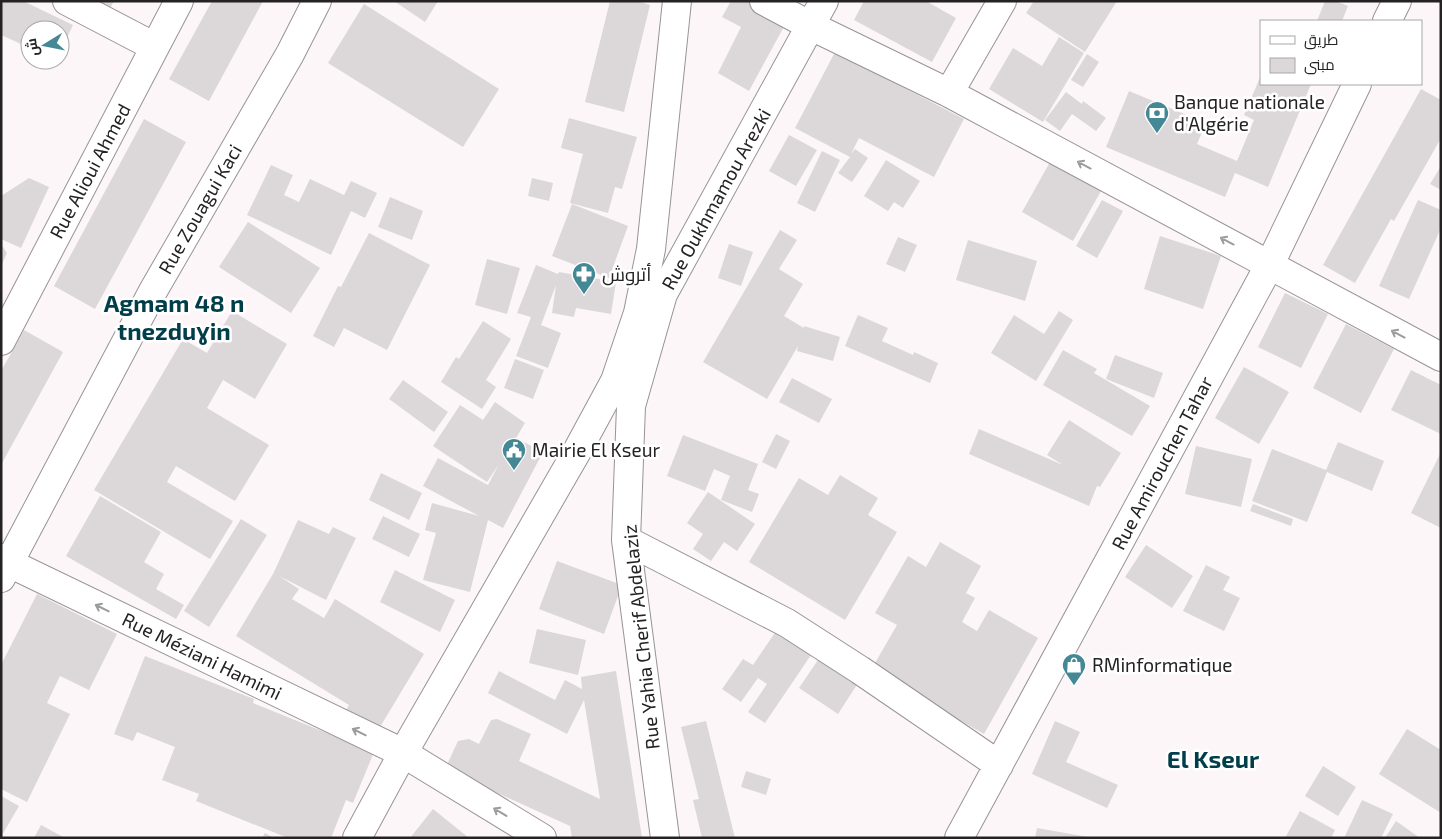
<svg xmlns="http://www.w3.org/2000/svg" width="1442" height="839" font-family="'Exo 2',Cairo,sans-serif">
  <style>
    .building { fill: #dcd7d9 }
    .lines { fill: none; stroke-linecap: round; stroke-linejoin: round }
    .minor-casing { stroke: #989395; stroke-width: 30 }
    .primary-casing { stroke: #989395; stroke-width: 30 }
    .minor { stroke: #fff; stroke-width: 28 }
    .primary { stroke: #fff; stroke-width: 28 }
    .oneway { stroke: #9c9c9c }
    .labels { text-anchor: middle; stroke-width: 5; stroke-linejoin: round; paint-order: stroke }
    .poi-label { font-size: 19px; fill: #242223; stroke: #fff; text-anchor: start }
    .street-label { font-size: 19px; fill: #242223; stroke: #fff }
    .district-label { font-size: 24px; font-weight: bold; fill: #003e49; stroke: #fff }
  </style>
  <rect width="100%" height="100%" fill="#fcf6f9"/>
  <path class="building" d="M 1,1 L 23,1 L 73,25 L 60,53 L 60,30 L 30,30 L 30,48 L 1,35 Z
    M 81,1 L 114,1 L 107,14 Z
    M 212,1 L 263,1 L 209,101 L 169,79 Z
    M 394,1 L 438,1 L 425,22 Z
    M 610,1 L 637,1 L 650,5 L 624,112 L 585,102 Z
    M 731,1 L 753,1 L 787,21 L 749,91 L 718,73 L 741,27 L 722,17 Z
    M 864,1 L 926,1 L 956,18 L 932,62 L 854,20 Z
    M 1034,1 L 1117,1 L 1085,52 L 1026,13 Z
    M 1325,1 L 1336,1 L 1348,6 L 1342,21 L 1317,21 Z
    M 364,4 L 499,89 L 463,147 L 328,63 Z
    M 1059,37 L 1084,53 L 1043,122 L 989,89 L 1013,48 L 1042,66 Z
    M 835,52 L 964,119 L 934,177 L 859,138 L 851,154 L 855,149 L 868,158 L 852,182 L 838,173 L 850,157 L 795,128 Z
    M 1087,54 L 1099,62 L 1083,87 L 1071,80 Z
    M 1261,75 L 1261,84 L 1311,84 L 1268,187 L 1235,173 L 1225,197 L 1106,147 L 1129,91 L 1206,123 L 1197,144 L 1237,161 L 1254,120 L 1244,115 Z
    M 1421,89 L 1441,100 L 1441,138 L 1394,221 L 1391,219 L 1355,283 L 1323,265 Z
    M 1066,92 L 1082,104 L 1083,101 L 1106,118 L 1096,131 L 1072,114 L 1060,131 L 1045,120 Z
    M 569,118 L 637,137 L 622,189 L 615,187 L 608,213 L 570,203 L 583,154 L 561,148 Z
    M 144,119 L 186,142 L 95,309 L 54,286 Z
    M 789,135 L 817,150 L 796,186 L 769,171 Z
    M 822,151 L 840,160 L 815,212 L 797,203 Z
    M 886,160 L 920,181 L 903,208 L 894,202 L 888,211 L 864,196 Z
    M 1050,162 L 1101,191 L 1073,241 L 1022,212 Z
    M 271,165 L 293,175 L 284,195 L 299,202 L 310,179 L 344,195 L 351,181 L 377,193 L 365,218 L 351,211 L 331,255 L 247,215 Z
    M 1441,166 L 1441,190 L 1430,184 Z
    M 29,178 L 49,187 L 21,248 L 1,239 L 1,196 Z
    M 532,178 L 553,183 L 549,201 L 528,196 Z
    M 390,197 L 423,211 L 412,240 L 378,227 Z
    M 1102,200 L 1123,211 L 1097,258 L 1076,246 Z
    M 1418,200 L 1441,210 L 1441,228 L 1409,299 L 1379,286 Z
    M 572,204 L 628,226 L 609,278 L 552,256 Z
    M 248,222 L 320,268 L 291,313 L 219,267 Z
    M 780,230 L 797,240 L 779,269 L 803,284 L 784,316 L 804,328 L 804,326 L 840,337 L 833,361 L 797,351 L 798,346 L 767,399 L 703,362 Z
    M 369,233 L 430,265 L 387,350 L 344,328 L 334,347 L 313,336 L 338,286 L 341,287 Z
    M 1160,236 L 1221,256 L 1203,309 L 1144,289 Z
    M 898,237 L 917,245 L 905,272 L 886,264 Z
    M 968,240 L 1037,261 L 1025,301 L 956,280 Z
    M 1,244 L 7,253 L 1,266 Z
    M 729,244 L 753,252 L 741,286 L 718,278 Z
    M 487,259 L 520,268 L 507,314 L 475,305 Z
    M 536,265 L 558,274 L 559,272 L 616,282 L 611,314 L 576,308 L 574,317 L 552,313 L 556,285 L 541,325 L 561,333 L 548,368 L 516,356 L 531,317 L 517,313 Z
    M 1285,293 L 1328,314 L 1301,368 L 1258,347 Z
    M 232,311 L 287,344 L 255,399 L 223,380 L 207,408 L 269,445 L 235,501 L 176,466 L 167,482 L 233,521 L 210,559 L 94,490 L 183,339 L 207,353 Z
    M 1059,311 L 1073,320 L 1036,381 L 991,353 L 1014,315 L 1044,334 Z
    M 858,315 L 888,328 L 882,341 L 913,355 L 914,352 L 938,363 L 930,383 L 845,346 Z
    M 483,321 L 511,339 L 486,380 L 496,387 L 482,409 L 441,382 L 456,357 L 459,359 Z
    M 1346,324 L 1394,349 L 1361,413 L 1313,388 Z
    M 24,330 L 63,352 L 1,465 L 1,371 Z
    M 1063,350 L 1097,369 L 1094,373 L 1150,406 L 1132,436 L 1043,385 Z
    M 1115,355 L 1163,373 L 1154,398 L 1106,379 Z
    M 515,359 L 544,370 L 533,399 L 504,388 Z
    M 1244,367 L 1289,392 L 1259,444 L 1215,418 Z
    M 1411,370 L 1441,385 L 1441,434 L 1391,410 Z
    M 792,378 L 832,399 L 819,423 L 779,402 Z
    M 403,380 L 448,412 L 434,432 L 389,399 Z
    M 495,402 L 525,423 L 516,438 L 543,452 L 503,528 L 488,520 L 470,592 L 423,580 L 436,533 L 425,530 L 432,503 L 479,516 L 423,486 L 438,458 L 488,485 L 499,464 L 487,482 L 433,446 L 460,405 L 483,420 Z
    M 1069,420 L 1121,453 L 1100,487 L 1097,486 L 1089,506 L 969,454 L 979,429 L 1063,465 L 1047,455 Z
    M 776,434 L 790,441 L 776,469 L 762,462 Z
    M 683,435 L 758,464 L 748,490 L 759,494 L 752,512 L 721,500 L 730,476 L 714,469 L 705,491 L 667,476 Z
    M 1338,442 L 1384,461 L 1372,491 L 1327,472 L 1307,522 L 1252,501 L 1272,449 L 1326,470 Z
    M 1196,446 L 1252,459 L 1241,507 L 1185,494 Z
    M 1441,452 L 1441,528 L 1411,513 Z
    M 381,473 L 422,493 L 409,520 L 369,500 Z
    M 840,475 L 878,498 L 868,515 L 897,532 L 845,620 L 749,562 L 799,478 L 828,495 Z
    M 708,492 L 755,524 L 737,551 L 724,542 L 711,561 L 693,549 L 703,534 L 687,523 Z
    M 100,496 L 161,532 L 144,562 L 164,574 L 156,589 L 184,605 L 176,619 L 66,556 Z
    M 1253,504 L 1293,519 L 1291,526 L 1250,511 Z
    M 383,516 L 420,534 L 409,557 L 372,539 Z
    M 241,519 L 267,535 L 209,627 L 184,611 Z
    M 298,520 L 329,534 L 333,527 L 356,538 L 326,600 L 279,576 L 299,589 L 292,599 L 324,618 L 335,599 L 424,654 L 377,732 L 345,712 L 349,705 L 236,636 L 273,574 Z
    M 940,542 L 981,566 L 966,593 L 975,598 L 962,622 L 977,631 L 989,610 L 1038,638 L 984,734 L 871,670 L 897,625 L 875,613 L 908,556 L 926,567 Z
    M 1146,545 L 1193,576 L 1172,608 L 1125,577 Z
    M 557,561 L 622,585 L 604,634 L 539,609 Z
    M 1206,565 L 1230,577 L 1223,590 L 1240,598 L 1224,631 L 1183,611 Z
    M 395,570 L 455,600 L 440,632 L 380,602 Z
    M 37,594 L 117,634 L 89,690 L 60,676 L 47,703 L 70,714 L 27,802 L 1,789 L 1,665 Z
    M 537,629 L 586,640 L 578,675 L 529,663 Z
    M 776,631 L 811,655 L 765,723 L 748,712 L 767,684 L 758,678 L 741,702 L 722,689 L 743,659 L 753,665 Z
    M 145,656 L 254,699 L 253,703 L 374,752 L 353,803 L 346,800 L 331,838 L 288,838 L 196,801 L 199,794 L 162,780 L 175,747 L 137,732 L 133,741 L 114,734 Z
    M 820,657 L 858,683 L 838,714 L 799,688 Z
    M 499,671 L 555,700 L 565,680 L 582,689 L 581,677 L 616,671 L 642,838 L 572,838 L 570,826 L 445,769 L 458,741 L 469,739 L 479,744 L 491,720 L 497,719 L 531,734 L 519,761 L 600,799 L 584,700 L 567,734 L 488,693 Z
    M 706,721 L 735,838 L 702,838 L 693,800 L 699,799 L 681,727 Z
    M 1055,721 L 1080,732 L 1066,762 L 1118,785 L 1107,808 L 1032,774 Z
    M 1407,729 L 1441,750 L 1441,813 L 1379,774 Z
    M 1323,766 L 1356,787 L 1338,816 L 1305,796 Z
    M 746,771 L 771,779 L 766,795 L 741,787 Z
    M 1,796 L 19,806 L 1,837 Z
    M 1362,800 L 1393,814 L 1381,838 L 1344,838 Z
    M 433,809 L 469,838 L 410,838 Z
    M 1300,811 L 1335,830 L 1331,838 L 1285,838 Z
    M 1396,821 L 1420,838 L 1385,838 Z
    M 41,825 L 65,838 L 34,838 Z
    M 1037,828 L 1088,837 L 1088,838 L 1035,838 Z
    M 265,833 L 274,838 L 262,838 Z"/>
  <g class="lines">
    <g class="minor-casing">
      <path id="minor" d="M 67,1 L 155,47
        M 764,1 L 811,26 L 949,93 L 1441,357
        M 1387,21 L 1397,1
        M 949,93 L 1002,1
        M 1,341 L 179,1
        M 626,540 L 787,623 L 860,670 L 999,765
        M 1,558 L 9,563 L 403,753 L 542,838
        M 1,578 L 153,291 L 290,54 L 317,1
        M 665,838 L 626,540 L 631,406 L 663,294 L 824,1
        M 959,838 L 1270,264 L 1357,84"/>
    </g>
    <g class="primary-casing">
      <path id="primary" d="M 357,838 L 403,753 L 576,453 L 615,381 L 638,313 L 651,249 L 677,1"/>
    </g>
    <use href="#minor" class="minor"/>
    <use href="#primary" class="primary"/>
  </g>
  <defs><path id="oneway-shaft" d="M-6 0H5M1.5-3L5.5 0L1.5 3" fill="none" stroke-width="1.6" stroke-linecap="round" stroke-linejoin="round" transform="scale(1.25)"/></defs>
  <g class="oneway">
    <use href="#oneway-shaft" transform="translate(1084 165) rotate(-152)"/>
    <use href="#oneway-shaft" transform="translate(1227 241) rotate(-152)"/>
    <use href="#oneway-shaft" transform="translate(1398 334) rotate(-152)"/>
    <use href="#oneway-shaft" transform="translate(102 608) rotate(-154)"/>
    <use href="#oneway-shaft" transform="translate(359 732) rotate(-154)"/>
    <use href="#oneway-shaft" transform="translate(500 812) rotate(-149)"/>
  </g>
  <defs>
    <g id="bank-pin" transform="scale(1.25)"><path d="M0 17L-7.5 6A9.5 9.5 0 1 1 7.5 6Z" fill="#448896" stroke="#fff"/><path d="M-6-4H6V4H-6ZM0-2.3a2.3 2.3 0 1 0 0 4.6a2.3 2.3 0 1 0 0-4.6Z" fill="#fff"/></g>
    <g id="pharmacy-pin" transform="scale(1.25)"><path d="M0 17L-7.5 6A9.5 9.5 0 1 1 7.5 6Z" fill="#448896" stroke="#fff"/><path d="M-2-6h4v4h4v4h-4v4h-4v-4h-4v-4h4Z" fill="#fff"/></g>
    <g id="civic-pin" transform="scale(1.25)"><path d="M0 17L-7.5 6A9.5 9.5 0 1 1 7.5 6Z" fill="#448896" stroke="#fff"/><path d="M-.6-6.5H3V-4.5H.6V-3L4-1V1h2V6H-6V1h2V-1L-.6-3ZM-1.2 2.5V6h2.4V2.5Z" fill="#fff"/></g>
    <g id="shop-pin" transform="scale(1.25)"><path d="M0 17L-7.5 6A9.5 9.5 0 1 1 7.5 6Z" fill="#448896" stroke="#fff"/><path d="M-5-2.5h2.3a2.7 3.5 0 0 1 5.4 0H5L5.5 6h-11ZM-1.5-2.5h3a1.5 2.3 0 0 0-3 0Z" fill="#fff"/></g>
  </defs>
  <g fill-rule="evenodd">
    <use href="#bank-pin" x="1157" y="113"/>
    <use href="#pharmacy-pin" x="584" y="274"/>
    <use href="#civic-pin" x="514" y="450"/>
    <use href="#shop-pin" x="1074" y="665"/>
  </g>
  <g class="labels">
    <g class="poi-label">
      <text x="1174" y="109">Banque nationale<tspan x="1174" dy="22">d'Algérie</tspan></text>
      <text x="602" y="281">أتروش</text>
      <text x="532" y="457">Mairie El Kseur</text>
      <text x="1092" y="672">RMinformatique</text>
    </g>
    <g class="street-label">
      <text transform="translate(90 171) rotate(-62)" y="7">Rue Alioui Ahmed</text>
      <text transform="translate(716 199) rotate(-61)" y="7">Rue Oukhmamou Arezki</text>
      <text transform="translate(200 209) rotate(-60)" y="7">Rue Zouagui Kaci</text>
      <text transform="translate(1162 463) rotate(-62)" y="7">Rue Amirouchen Tahar</text>
      <text transform="translate(641 637) rotate(-96)" y="7">Rue Yahia Cherif Abdelaziz</text>
      <text transform="translate(202 656) rotate(26)" y="7">Rue Méziani Hamimi</text>
    </g>
    <g class="district-label">
      <text x="174" y="312">Agmam 48 n<tspan x="174" dy="28">tnezduɣin</tspan></text>
      <text x="1213" y="768">El Kseur</text>
    </g>
  </g>
  <rect width="1442" height="839" fill="none" stroke="#242223" stroke-width="5"/>
  <rect x="1260" y="20" width="162" height="65" fill="#ffffff" stroke="#a7a7a7"/>
  <rect x="1270" y="36" width="25" height="8" fill="#ffffff" stroke="#a7a7a7"/>
  <text x="1304" y="45" font-size="15" fill="#242223">طريق</text>
  <rect x="1270" y="58" width="25" height="15" fill="#dcd7d9" stroke="#a7a7a7"/>
  <text x="1304" y="70" font-size="15" fill="#242223">مبنى</text>
  <g transform="translate(45 45) rotate(260)"><circle r="24" fill="#ffffff" stroke="#a7a7a7"/>
  <path d="M0-4L9 19L0 12L-9 19Z" fill="#448896"/>
  <text y="-8" font-size="14" font-weight="bold" text-anchor="middle" fill="#242223">ش</text>
  </g>
</svg>
